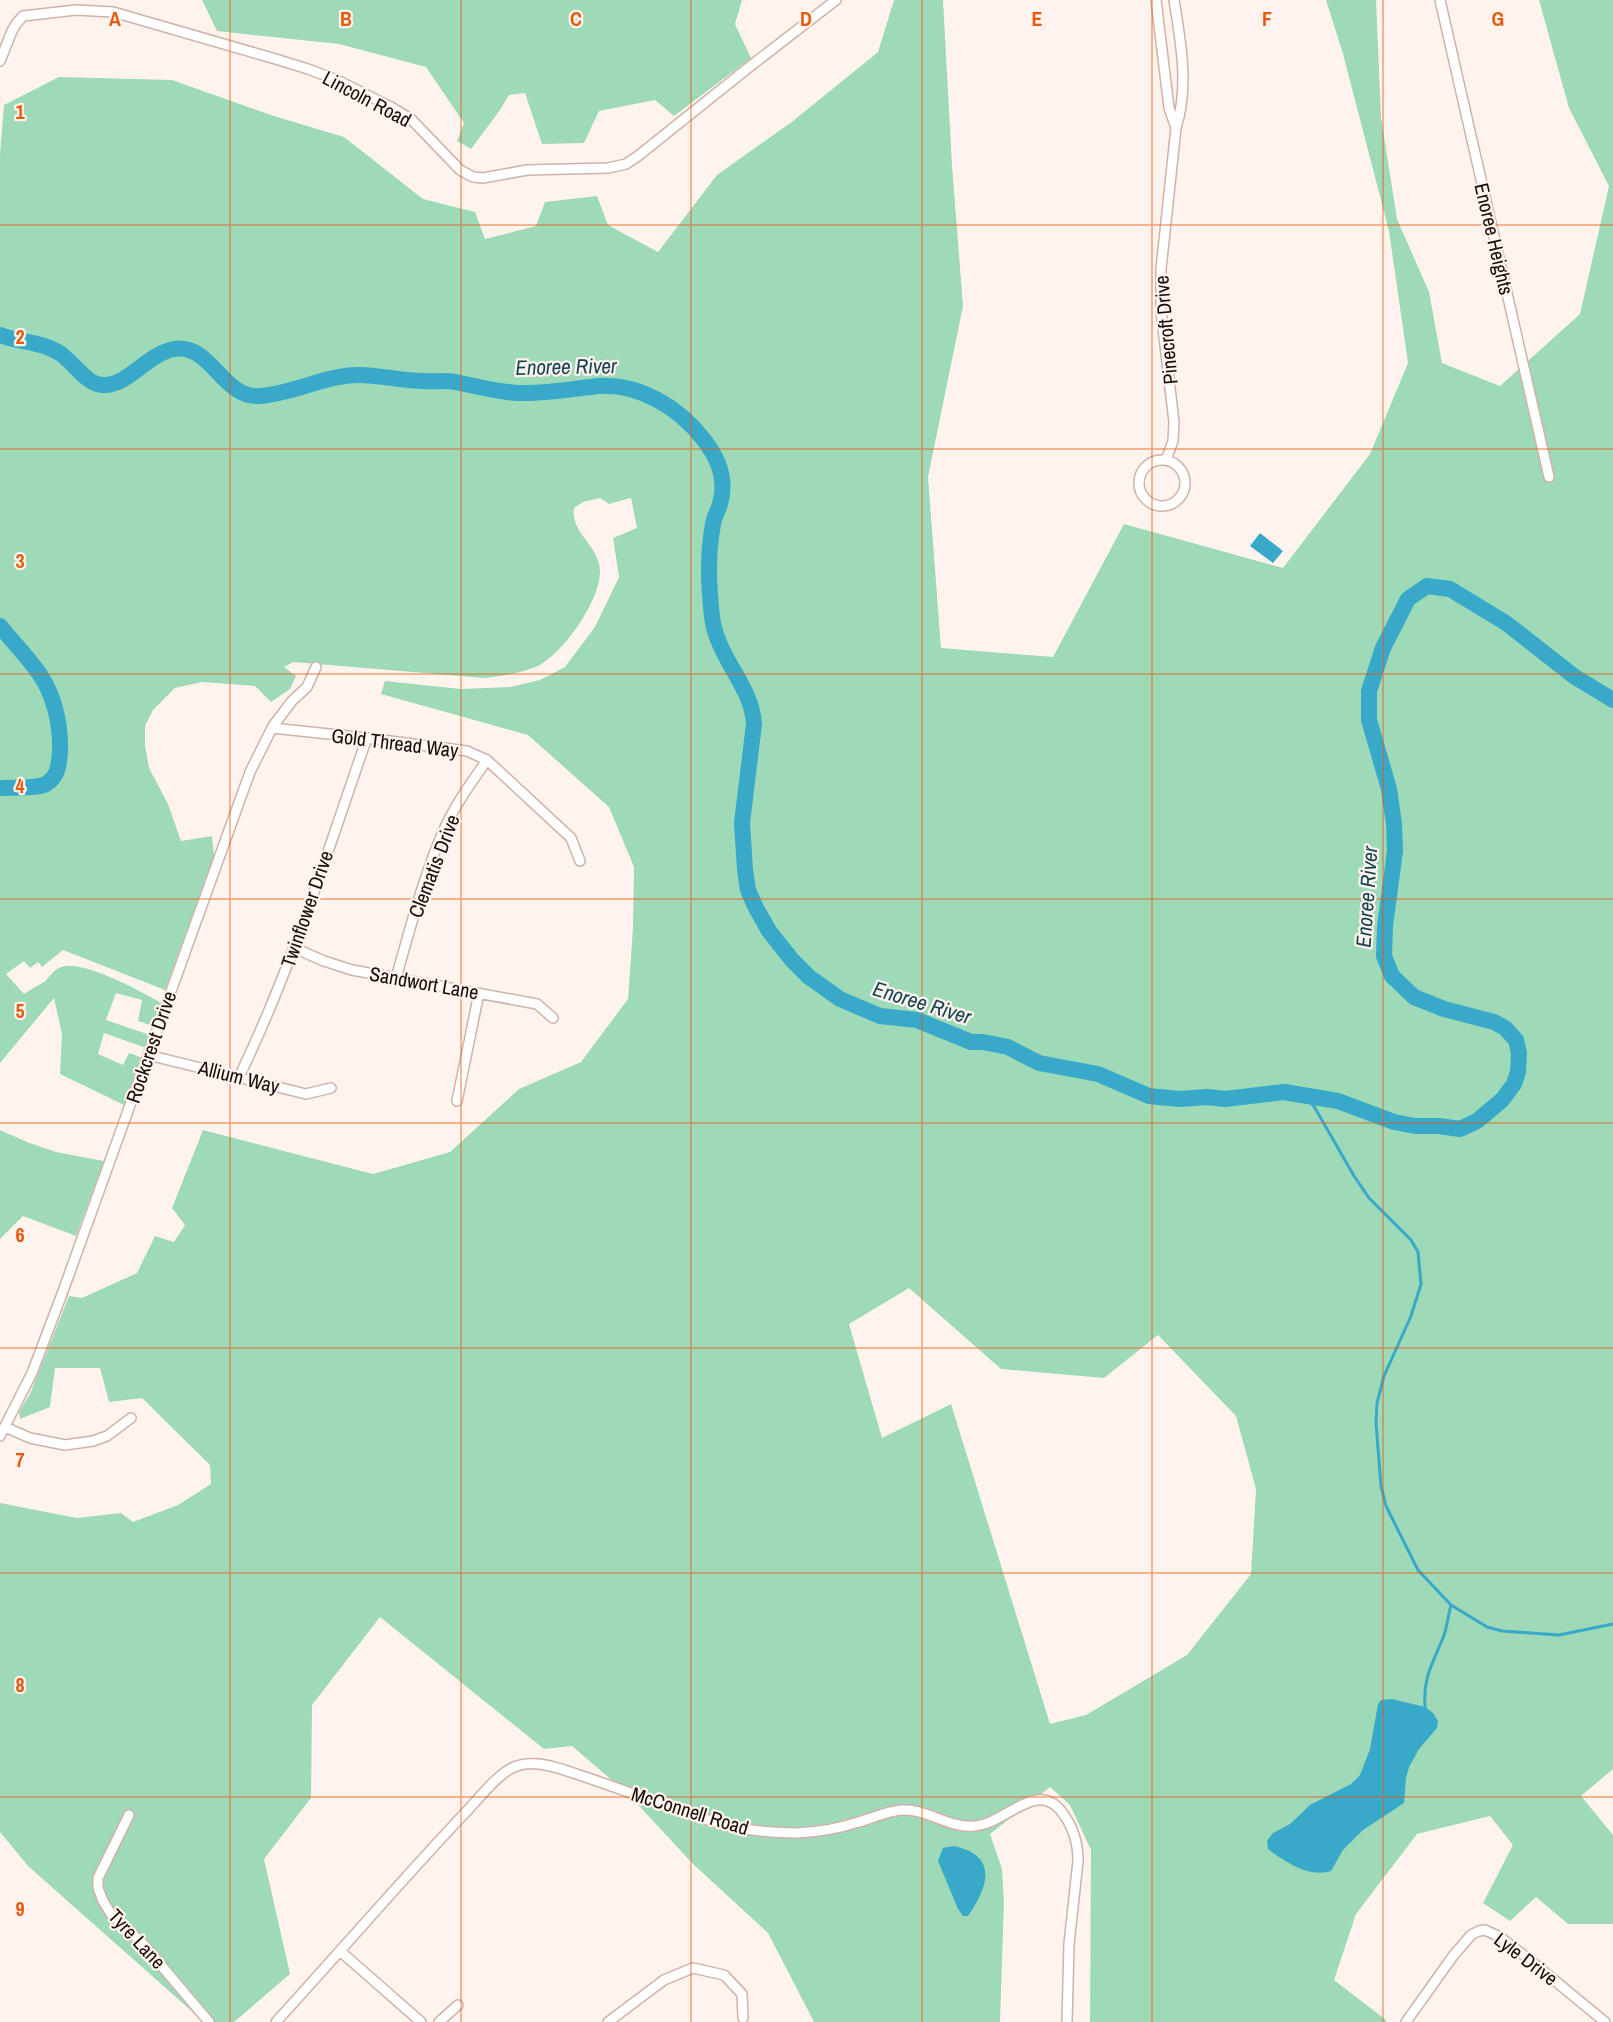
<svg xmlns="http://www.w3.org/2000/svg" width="1613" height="2022" font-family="'Archivo Narrow',sans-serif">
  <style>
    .green { fill: #9ed9b8; fill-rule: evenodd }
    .water { fill: #38a9c8 }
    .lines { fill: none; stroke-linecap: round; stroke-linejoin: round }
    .stream { stroke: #38a9c8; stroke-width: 3 }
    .river { stroke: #38a9c8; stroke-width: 16 }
    .street-casing { stroke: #cfb3a9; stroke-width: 12 }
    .street { stroke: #fff; stroke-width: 9 }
    .grid { fill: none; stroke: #e8590c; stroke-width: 1.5; stroke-opacity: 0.55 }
    .labels { text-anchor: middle; stroke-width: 4.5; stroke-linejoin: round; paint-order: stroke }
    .street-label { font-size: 20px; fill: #160c09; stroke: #fff3ee }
    .water-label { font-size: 21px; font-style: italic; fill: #144452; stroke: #fff3ee }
    .grid-label { font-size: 20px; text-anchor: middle; font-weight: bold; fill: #e8590c; stroke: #fff3ee; stroke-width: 4.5; stroke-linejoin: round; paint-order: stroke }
  </style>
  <rect width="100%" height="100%" fill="#fff3ee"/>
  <path class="green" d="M 202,0 L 742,0 L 735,24 L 751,58 L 674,116 L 655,100 L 599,111 L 584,143 L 542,144 L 525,93 L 509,95 L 500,110 L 471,149 L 457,141 L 464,123 L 426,67 L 339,44 L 217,31 Z
    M 894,0 L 943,0 L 952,165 L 963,306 L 928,477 L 941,648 L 1053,657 L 1124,524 L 1283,568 L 1370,454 L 1408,363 L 1389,231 L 1343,54 L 1326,0 L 1376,0 L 1381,117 L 1397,219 L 1429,292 L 1442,363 L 1500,386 L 1580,314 L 1609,186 L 1569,108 L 1539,0 L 1613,0 L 1613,1769 L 1581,1796 L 1613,1835 L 1613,1924 L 1568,1924 L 1536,1897 L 1510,1921 L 1483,1903 L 1513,1845 L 1490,1816 L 1417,1834 L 1356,1914 L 1334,1980 L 1386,2020 L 1386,2022 L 1090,2022 L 1091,1850 L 1070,1805 L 1050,1787 L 990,1834 L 1002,1869 L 1004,1902 L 1000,2022 L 814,2022 L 768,1933 L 693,1864 L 628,1794 L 572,1746 L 544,1749 L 380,1617 L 312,1705 L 311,1798 L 264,1859 L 290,1974 L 234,2022 L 204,2022 L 28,1866 L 0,1832 L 0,1503 L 77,1518 L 121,1513 L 133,1522 L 178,1505 L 211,1484 L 210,1465 L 142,1398 L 109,1402 L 100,1368 L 55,1368 L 50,1407 L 20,1419 L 19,1412 L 30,1394 L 69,1296 L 82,1298 L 137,1273 L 155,1236 L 174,1242 L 185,1225 L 172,1208 L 203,1130 L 373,1174 L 450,1152 L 519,1089 L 581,1062 L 628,999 L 633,928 L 634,867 L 609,807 L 528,735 L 381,694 L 385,681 L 461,689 L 510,687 L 540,680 L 565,667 L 595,627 L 619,577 L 613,538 L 637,528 L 631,498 L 609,504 L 600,498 L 583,502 L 574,508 C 571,532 594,542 599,564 C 607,593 563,654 538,666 C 522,673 502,676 484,678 L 293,662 L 284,667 L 296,676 L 290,689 L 271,702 L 255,686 L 202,682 L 175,688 L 153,710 L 145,726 L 145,745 L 149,768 L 168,804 L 181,841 L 212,836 L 214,856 L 165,990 L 63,950 L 42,967 L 38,962 L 30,968 L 24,961 L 6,974 L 24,994 C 30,990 37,986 44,982 C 50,977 53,970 61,967 C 82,959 141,991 161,1003 L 153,1026 L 138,1021 L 142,1000 L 116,993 L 106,1020 L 150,1035 L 146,1048 L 104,1033 L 98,1054 L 123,1065 L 129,1053 L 143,1058 L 124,1105 L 60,1074 L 62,1034 L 54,998 L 0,1063 L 0,155 L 4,105 L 59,77 L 172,80 L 274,116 L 344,137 L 423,199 L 475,212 L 485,239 L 536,226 L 545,202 L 597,196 L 608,225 L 658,252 L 717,175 L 793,121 L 878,52 ZM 909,1288 L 1001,1369 L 1104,1378 L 1158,1335 L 1236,1416 L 1256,1489 L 1251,1574 L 1187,1655 L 1086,1715 L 1050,1724 L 951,1404 L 882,1438 L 849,1324 Z
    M 0,1130 L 27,1142 L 56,1152 L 104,1161 L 76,1236 L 23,1216 L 0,1239 Z"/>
  <path class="water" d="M 1260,533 L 1283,551 L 1273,563 L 1250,546 Z
    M 1392,1699 L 1425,1707 L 1433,1713 L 1438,1721 L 1437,1728 L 1419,1749 L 1409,1767 L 1406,1778 L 1404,1803 L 1363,1830 L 1343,1850 L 1331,1871 C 1309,1878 1285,1862 1268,1849 L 1267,1841 L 1273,1833 L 1290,1824 L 1310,1805 L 1351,1784 L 1360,1775 L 1370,1749 L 1378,1704 L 1381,1700 Z
    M 954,1846 C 999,1856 988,1887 968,1916 L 963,1916 L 958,1909 L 938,1861 L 943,1848 Z"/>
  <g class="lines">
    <path class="stream" d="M 1304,1094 L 1315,1108 L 1354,1176 L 1369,1198 L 1411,1240 L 1418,1252 L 1421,1284 L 1411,1316 L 1384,1376 L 1377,1403 L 1376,1423 L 1381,1486 L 1386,1506 L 1418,1570 L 1451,1605 L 1487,1627 L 1502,1631 L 1559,1635 L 1613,1624
      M 1425,1707 C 1423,1677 1432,1665 1443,1638 C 1447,1628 1448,1616 1451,1605"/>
    <path class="river" d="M 0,335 C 20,343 42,341 61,354 C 74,363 87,385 103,385 C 128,386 147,354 174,349 C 211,343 222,398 259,396 C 293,394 325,375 359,375 C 380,375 401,381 423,381 C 433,382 444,380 455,382 C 476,386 496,392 518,393 C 545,394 572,389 598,386 C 639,383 680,408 704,440 C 719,459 727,480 720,504 C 718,511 714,517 713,524 C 709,546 708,571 710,594 C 711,606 711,619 715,631 C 724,664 752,689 754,724 L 742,823 L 745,870 L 748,890 L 755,906 L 769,931 L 792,960 L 809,977 L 840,999 L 880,1016 L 917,1020 L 971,1042 L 983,1042 L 1008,1047 L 1039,1063 L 1098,1074 L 1149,1096 L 1180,1099 L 1207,1097 L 1225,1099 L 1284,1092 L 1338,1101 L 1394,1122 L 1415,1126 L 1439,1126 L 1460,1129 L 1477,1121 L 1502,1100 L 1514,1084 L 1518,1072 L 1519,1053 L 1516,1040 L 1505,1028 L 1494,1022 L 1444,1009 L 1414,997 L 1392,976 L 1384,956 L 1385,926 L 1395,851 L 1394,824 L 1389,789 L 1369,720 L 1369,691 L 1383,648 L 1408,599 L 1427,586 L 1450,589 L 1506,623 L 1575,677 L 1613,700
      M 0,626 C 12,641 25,654 36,669 C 54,692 61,724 60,752 C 59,765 58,777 46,784 C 37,789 11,787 0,788"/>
    <g class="street-casing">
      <path id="street" d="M 1156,0 L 1169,108 L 1176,128
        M 1440,0 L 1549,477
        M 0,61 L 12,31 L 16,24 L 23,16 L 76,10 L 113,12 L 279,60 L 308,69 L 337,80 L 391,107 L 411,119 L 460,170 L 473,177 L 483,178 L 527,170 L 608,168 L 626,164 L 638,156 L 753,64 L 836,0
        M1139 483a23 23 0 1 1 46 0a23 23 0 1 1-46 0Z
        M 1166,460 L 1173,441 L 1174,422 L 1161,311 L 1161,269 L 1176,128 C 1189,87 1181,43 1174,0
        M 272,728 L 367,738 L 467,751 L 487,760 L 571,838 L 580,861
        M 294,948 L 324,961 L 352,970 L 537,1004 L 553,1018
        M 396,978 C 410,929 423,878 443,832 C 454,806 471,783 487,760
        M 148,1055 L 306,1094 L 331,1088
        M 239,1077 C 292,968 327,852 367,738
        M 457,1101 L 479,993
        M 5,1427 L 30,1438 L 65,1445 L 93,1441 L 107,1436 L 131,1418
        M 0,1436 L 32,1373 L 62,1294 L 250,772 L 273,726 L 292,701 L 307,687 L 316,667
        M 129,1815 L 98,1878 L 98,1888 L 103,1901 L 111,1914 L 144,1945 L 209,2022
        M 340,1951 L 421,2022
        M 276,2022 C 339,1953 400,1882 464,1814 C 478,1800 496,1775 514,1767 C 521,1764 529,1763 538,1764 C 553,1765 570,1772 585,1777 C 628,1791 671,1809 715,1822 C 741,1830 770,1833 797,1833 C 817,1832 837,1829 855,1823 C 871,1819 886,1811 902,1810 C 928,1809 948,1828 974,1826 C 1007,1824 1038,1776 1064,1815 C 1074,1829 1078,1845 1078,1861 L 1069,1944 L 1067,2022
        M 439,2022 L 458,2005
        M 608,2022 L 664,1980 L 693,1968 L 724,1975 L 742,1994 L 743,2018
        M 1406,2022 L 1453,1956 L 1471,1935 L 1479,1931 L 1485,1930 L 1500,1937 L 1526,1957 L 1605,2022"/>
    </g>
    <use href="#street" class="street"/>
  </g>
  <path class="grid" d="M 230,0 L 230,2022M 461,0 L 461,2022M 691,0 L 691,2022M 922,0 L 922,2022M 1152,0 L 1152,2022M 1383,0 L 1383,2022M 0,225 L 1613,225M 0,449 L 1613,449M 0,674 L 1613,674M 0,899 L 1613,899M 0,1123 L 1613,1123M 0,1348 L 1613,1348M 0,1573 L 1613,1573M 0,1797 L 1613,1797"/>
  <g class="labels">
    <g class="street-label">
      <text transform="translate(367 99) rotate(28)" y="7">Lincoln Road</text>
      <text transform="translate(1494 239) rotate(77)" y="7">Enoree Heights</text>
      <text transform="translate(1166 330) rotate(-95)" y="7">Pinecroft Drive</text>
      <text transform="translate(395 743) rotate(7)" y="7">Gold Thread Way</text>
      <text transform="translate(434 866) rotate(-69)" y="7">Clematis Drive</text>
      <text transform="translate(307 909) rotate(-71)" y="7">Twinflower Drive</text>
      <text transform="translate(424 983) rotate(10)" y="7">Sandwort Lane</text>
      <text transform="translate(151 1047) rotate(-71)" y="7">Rockcrest Drive</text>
      <text transform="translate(239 1077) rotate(14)" y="7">Allium Way</text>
      <text transform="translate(690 1811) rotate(17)" y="7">McConnell Road</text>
      <text transform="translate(137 1939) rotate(47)" y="7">Tyre Lane</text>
      <text transform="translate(1526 1959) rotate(37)" y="7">Lyle Drive</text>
    </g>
    <g class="water-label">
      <text transform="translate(566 367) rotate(-1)" y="7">Enoree River</text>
      <text transform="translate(1367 897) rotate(-86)" y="7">Enoree River</text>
      <text transform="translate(922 1003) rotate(17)" y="7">Enoree River</text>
    </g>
  </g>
  <g class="grid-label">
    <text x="115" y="26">A</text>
    <text x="346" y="26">B</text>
    <text x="576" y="26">C</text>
    <text x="806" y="26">D</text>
    <text x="1037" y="26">E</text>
    <text x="1267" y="26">F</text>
    <text x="1498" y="26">G</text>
    <text x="20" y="119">1</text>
    <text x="20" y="344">2</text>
    <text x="20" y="568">3</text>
    <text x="20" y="793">4</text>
    <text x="20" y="1018">5</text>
    <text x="20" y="1242">6</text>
    <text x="20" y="1467">7</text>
    <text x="20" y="1692">8</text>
    <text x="20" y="1916">9</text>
  </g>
</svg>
